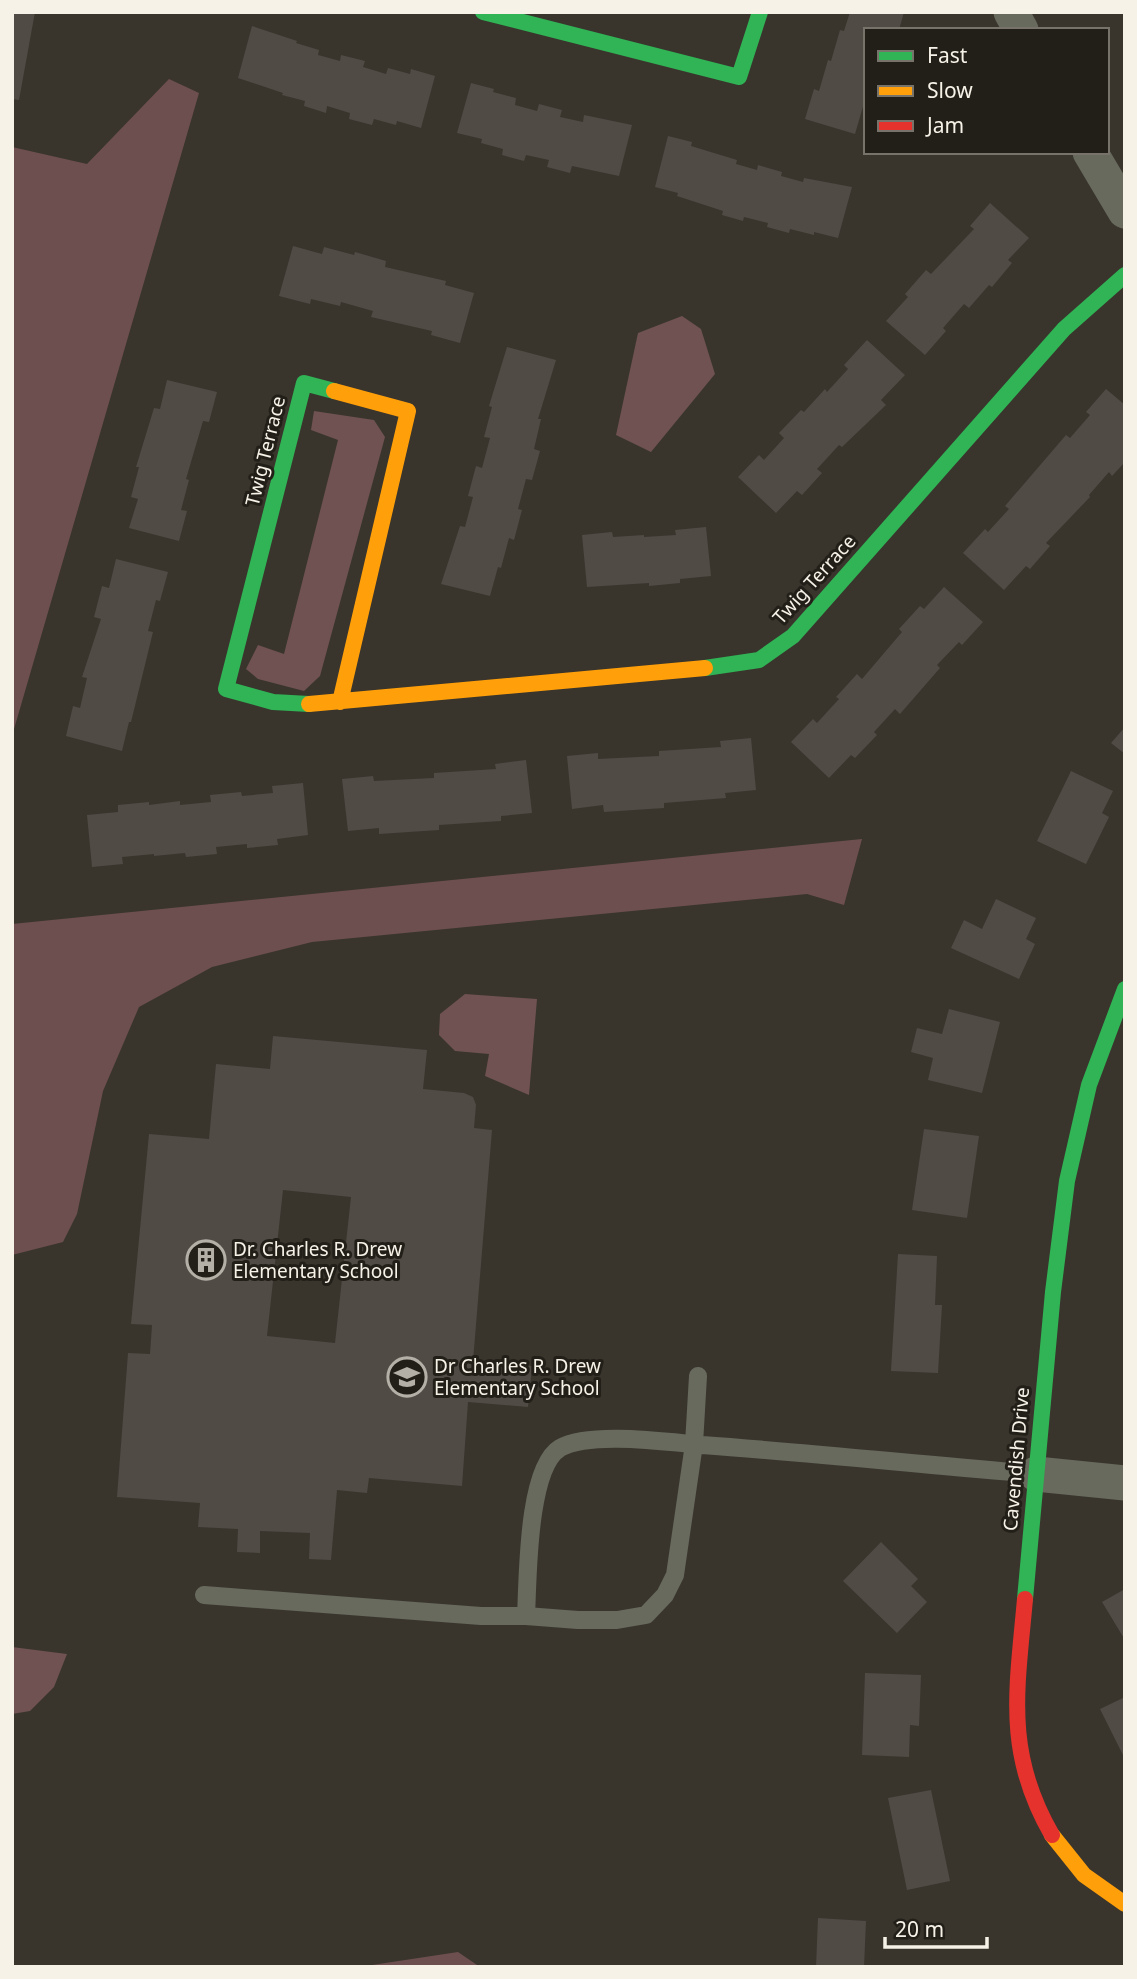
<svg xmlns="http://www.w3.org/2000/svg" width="1137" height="1979" font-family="'Noto Sans',sans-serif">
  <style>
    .green { fill: #6f5251 }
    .forest { fill: #6e4f4f }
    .building { fill: #504b45; fill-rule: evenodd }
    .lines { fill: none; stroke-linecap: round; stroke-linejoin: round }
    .lane { stroke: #686a5e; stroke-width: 18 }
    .street { stroke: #686a5e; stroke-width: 35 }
    .fast { stroke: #30b455; stroke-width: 16 }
    .slow { stroke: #ff9f0a; stroke-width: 16 }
    .jam { stroke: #e5322d; stroke-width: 16 }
    .labels { text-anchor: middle; stroke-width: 6; stroke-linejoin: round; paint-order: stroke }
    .street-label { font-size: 19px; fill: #f7f2e8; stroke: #221f18 }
    .poi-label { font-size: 19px; fill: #f7f2e8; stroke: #221f18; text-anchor: start }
  </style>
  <rect width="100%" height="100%" fill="#39352d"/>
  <path class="green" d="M 682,316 L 701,329 L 715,374 L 651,452 L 616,435 L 638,333 Z
    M 314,411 L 374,420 L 385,437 L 320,676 L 304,691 L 258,679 L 246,669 L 258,645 L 284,654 L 338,440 L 311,430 Z
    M 465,994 L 537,999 L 529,1095 L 485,1076 L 489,1054 L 455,1051 L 439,1035 L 440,1014 Z
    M 12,1647 L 67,1654 L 54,1687 L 30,1711 L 12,1714 Z"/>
  <path class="forest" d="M 169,79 L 199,93 L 12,736 L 12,147 L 87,164 Z
    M 862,839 L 844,905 L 807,894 L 725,902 L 312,942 L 212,967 L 139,1007 L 103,1091 L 77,1214 L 63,1242 L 12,1255 L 12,924 Z
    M 458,1952 L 480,1967 L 359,1967 Z"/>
  <path class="building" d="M 12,12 L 35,12 L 19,100 L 12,99 Z
    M 850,12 L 904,12 L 899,30 L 866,30 L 866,103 L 864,103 L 855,134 L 805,119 L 814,89 L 819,91 L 828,60 L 831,61 L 840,30 L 844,31 Z
    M 252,26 L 297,41 L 296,43 L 319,50 L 318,55 L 340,61 L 341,55 L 365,61 L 363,67 L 386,74 L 388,68 L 410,74 L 411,69 L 435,76 L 421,128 L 397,121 L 396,125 L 374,119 L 372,125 L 349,119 L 350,113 L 327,106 L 326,113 L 304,106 L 305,101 L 282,95 L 283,93 L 238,78 Z
    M 471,83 L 494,89 L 493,92 L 516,98 L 515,105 L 537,111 L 539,104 L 562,110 L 560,117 L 583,122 L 584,115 L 632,125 L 619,176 L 572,166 L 570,173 L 547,167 L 549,160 L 526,155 L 524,161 L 502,155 L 503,149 L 481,143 L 482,139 L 457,133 Z
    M 668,136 L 692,142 L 691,146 L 737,160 L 736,164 L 757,170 L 758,165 L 782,172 L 781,176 L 803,182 L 804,178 L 852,187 L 838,238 L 814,232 L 814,235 L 790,229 L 789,233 L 767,227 L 768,223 L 744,217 L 743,221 L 722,215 L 723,211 L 677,196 L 678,193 L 655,187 Z
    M 990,203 L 1029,238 L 1008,260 L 1012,263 L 992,287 L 989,285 L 969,308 L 964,304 L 943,328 L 946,331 L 925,355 L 886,321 L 908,297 L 905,294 L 926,270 L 931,274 L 974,229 L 970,226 Z
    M 293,246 L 322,254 L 324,247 L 354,255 L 355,252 L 386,261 L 385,267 L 446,281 L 445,285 L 474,293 L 460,343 L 431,335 L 432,331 L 371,317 L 373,311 L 341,302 L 340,306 L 311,299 L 310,304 L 279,296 Z
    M 867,340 L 905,375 L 881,400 L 886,405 L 842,447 L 839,445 L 817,469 L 822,473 L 802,495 L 797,491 L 776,513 L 738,477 L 759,455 L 764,460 L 784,438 L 779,433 L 801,410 L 804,412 L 825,389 L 827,392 L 848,369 L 844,365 Z
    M 507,347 L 556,360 L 538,419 L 541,419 L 534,449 L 540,451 L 532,480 L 526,479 L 518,509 L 522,510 L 514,540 L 509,538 L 501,568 L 498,567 L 490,596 L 441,584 L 460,526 L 465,527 L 473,497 L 468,496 L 476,466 L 482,468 L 490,438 L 484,437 L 492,407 L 489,406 Z
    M 167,380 L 217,392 L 209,422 L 203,421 L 186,479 L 189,480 L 181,510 L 187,511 L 179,541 L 129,528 L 138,499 L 131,497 L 139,467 L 136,467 L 154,408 L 160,409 Z
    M 1106,389 L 1125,405 L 1125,462 L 1112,476 L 1109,472 L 1089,495 L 1090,497 L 1046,543 L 1050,546 L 1030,569 L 1026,566 L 1004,590 L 963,553 L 985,529 L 988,532 L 1009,509 L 1005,506 L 1066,435 L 1070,438 L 1090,415 L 1086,412 Z
    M 706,527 L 711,576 L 680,579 L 680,583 L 649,586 L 649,583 L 587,587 L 582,535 L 612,532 L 613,537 L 644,535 L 644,537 L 676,535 L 675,530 Z
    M 116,559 L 168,572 L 160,601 L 156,600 L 148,631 L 153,632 L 131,722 L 129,722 L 122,751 L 66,736 L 73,706 L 80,708 L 87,678 L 82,677 L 101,619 L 94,617 L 102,586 L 109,588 Z
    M 944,587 L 983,622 L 962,645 L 959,642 L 937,665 L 940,668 L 900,714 L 895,709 L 874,732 L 877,735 L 855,758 L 851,755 L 829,778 L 791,742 L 813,719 L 817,723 L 839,699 L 836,697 L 857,674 L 862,679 L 902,632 L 899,629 L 920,606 L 924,609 Z
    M 1125,727 L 1125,754 L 1111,743 Z
    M 751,738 L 756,790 L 725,793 L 726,798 L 664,803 L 664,808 L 604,812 L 603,805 L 572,809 L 567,756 L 598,753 L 598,759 L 659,756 L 659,751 L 721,747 L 720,741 Z
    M 526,760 L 532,813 L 501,816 L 501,821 L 439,825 L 439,830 L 379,834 L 379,828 L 348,831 L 342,779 L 373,776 L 374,781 L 434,778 L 434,773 L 496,769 L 495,764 Z
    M 1071,771 L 1113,791 L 1102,813 L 1109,817 L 1086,864 L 1037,841 Z
    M 303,783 L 308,835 L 277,839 L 278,845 L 247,848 L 247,844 L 216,847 L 217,854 L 186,857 L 185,853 L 154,856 L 154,854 L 122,857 L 123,864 L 92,867 L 87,815 L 118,812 L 118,805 L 149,802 L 149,805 L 180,801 L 180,805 L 211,802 L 210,795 L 241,792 L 242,796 L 273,793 L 272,786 Z
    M 996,899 L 1036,918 L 1026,939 L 1035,944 L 1019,979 L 951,948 L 964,920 L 982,929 Z
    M 949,1009 L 1000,1022 L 982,1093 L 928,1080 L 933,1058 L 911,1052 L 917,1028 L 942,1034 Z
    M 273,1036 L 427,1050 L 423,1089 L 464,1093 L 473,1097 L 476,1105 L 474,1128 L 492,1130 L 473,1361 L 532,1366 L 528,1407 L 468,1402 L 462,1486 L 369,1478 L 367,1493 L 337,1490 L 331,1560 L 309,1559 L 310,1533 L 260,1531 L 260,1553 L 237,1552 L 238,1529 L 198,1527 L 200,1503 L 117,1497 L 128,1353 L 150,1354 L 152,1325 L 131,1324 L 149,1134 L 209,1139 L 216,1064 L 270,1069 ZM 283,1190 L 351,1197 L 335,1343 L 267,1336 Z
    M 924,1129 L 979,1136 L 967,1218 L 912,1210 Z
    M 898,1254 L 937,1256 L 935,1305 L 942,1305 L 938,1373 L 891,1371 Z
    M 881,1542 L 918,1579 L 911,1586 L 927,1602 L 897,1633 L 843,1581 Z
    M 1125,1589 L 1125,1640 L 1102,1602 Z
    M 865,1673 L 921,1675 L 919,1726 L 910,1725 L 909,1757 L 862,1755 Z
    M 1125,1697 L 1125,1759 L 1100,1709 Z
    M 931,1790 L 950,1881 L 907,1890 L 888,1798 Z
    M 818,1918 L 866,1921 L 864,1967 L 816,1967 Z"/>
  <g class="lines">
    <path class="lane" d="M 204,1595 L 481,1616 L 526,1616 L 578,1620 L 617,1620 L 646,1615 L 665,1595 L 675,1575 L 694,1444 L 698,1376
      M 526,1616 C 528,1579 527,1468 560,1448 C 590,1431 667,1442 702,1445 C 814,1453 925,1465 1036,1474"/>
    <path class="street" d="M 1011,12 L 1021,30
      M 1090,152 L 1125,211
      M 1036,1474 L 1125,1483"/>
    <path class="fast" d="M 483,12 L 739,77 L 760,12
      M 705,668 L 759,660 L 793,636 L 1064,329 L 1125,275
      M 309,704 L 273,702 L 226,689 L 304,383 L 334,391
      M 1025,1599 L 1053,1292 L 1067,1181 L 1089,1085 L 1125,989"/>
    <path class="slow" d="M 334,391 L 408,411 L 340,702
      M 309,704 L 705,668
      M 1052,1835 L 1084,1875 L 1125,1904"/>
    <path class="jam" d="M 1025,1599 C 1017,1690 1004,1752 1052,1835"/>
  </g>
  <defs>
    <g id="building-ring" transform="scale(2.0125)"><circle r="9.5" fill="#221f18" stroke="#b4b0a7" stroke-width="1.5"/><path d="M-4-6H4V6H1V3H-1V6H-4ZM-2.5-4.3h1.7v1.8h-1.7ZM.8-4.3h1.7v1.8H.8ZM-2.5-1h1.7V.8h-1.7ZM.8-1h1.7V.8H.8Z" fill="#b4b0a7"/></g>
    <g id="school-ring" transform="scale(2.0125)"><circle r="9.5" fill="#221f18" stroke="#b4b0a7" stroke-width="1.5"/><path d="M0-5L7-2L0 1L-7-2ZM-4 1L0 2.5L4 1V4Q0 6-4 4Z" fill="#b4b0a7"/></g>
  </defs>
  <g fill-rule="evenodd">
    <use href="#building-ring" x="206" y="1260"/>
    <use href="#school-ring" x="407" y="1377"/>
  </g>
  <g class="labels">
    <g class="street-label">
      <text transform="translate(265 451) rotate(-76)" y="7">Twig Terrace</text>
      <text transform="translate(814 579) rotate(-48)" y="7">Twig Terrace</text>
      <text transform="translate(1016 1459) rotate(-85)" y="7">Cavendish Drive</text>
    </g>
    <g class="poi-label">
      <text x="233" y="1256">Dr. Charles R. Drew<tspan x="233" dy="22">Elementary School</tspan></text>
      <text x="434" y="1373">Dr Charles R. Drew<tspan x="434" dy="22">Elementary School</tspan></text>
    </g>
  </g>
  <rect width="1137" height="1979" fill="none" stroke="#f7f2e8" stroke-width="28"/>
  <rect x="864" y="28" width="245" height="126" fill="#221f18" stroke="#77736b" stroke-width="2"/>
  <rect x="878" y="51" width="35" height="10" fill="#30b455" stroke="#77736b" stroke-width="2"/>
  <text x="927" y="63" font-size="21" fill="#f7f2e8">Fast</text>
  <rect x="878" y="86" width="35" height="10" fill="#ff9f0a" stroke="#77736b" stroke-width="2"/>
  <text x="927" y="98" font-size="21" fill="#f7f2e8">Slow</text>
  <rect x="878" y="121" width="35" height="10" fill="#e5322d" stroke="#77736b" stroke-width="2"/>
  <text x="927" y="133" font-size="21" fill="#f7f2e8">Jam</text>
  <path d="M885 1937v10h102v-10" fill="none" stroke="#f7f2e8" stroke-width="3.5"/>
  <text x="895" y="1937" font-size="21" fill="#f7f2e8" stroke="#221f18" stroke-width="5" paint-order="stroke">20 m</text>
</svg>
